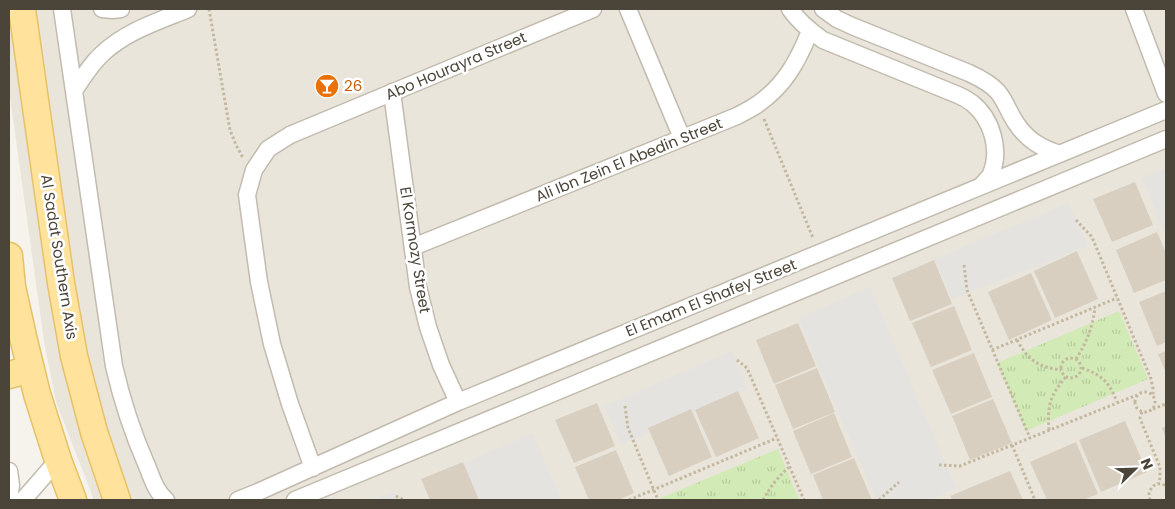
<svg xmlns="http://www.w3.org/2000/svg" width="1175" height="509" font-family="Poppins,sans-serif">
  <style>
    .residential { fill: #eae5da }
    .grass { fill: url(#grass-tufts) }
    .parking { fill: #e5e3e0 }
    .building { fill: #d8cfc1 }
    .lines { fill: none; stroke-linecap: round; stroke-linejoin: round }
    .street-casing { stroke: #c2bbae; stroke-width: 19 }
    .primary-casing { stroke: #e6c16a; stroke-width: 29 }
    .path { stroke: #c4b79f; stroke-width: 3; stroke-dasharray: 2.5 2.5; stroke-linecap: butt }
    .street { stroke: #fff; stroke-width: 16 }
    .primary { stroke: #ffe39c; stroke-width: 26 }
    .labels { text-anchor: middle; stroke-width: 5; stroke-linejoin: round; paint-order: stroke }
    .street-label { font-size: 15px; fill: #4b4439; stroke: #fff }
    .food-label { font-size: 15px; fill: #c56008; stroke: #fff; text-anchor: start }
  </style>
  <defs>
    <pattern id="grass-tufts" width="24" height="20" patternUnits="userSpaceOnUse" patternTransform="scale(1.25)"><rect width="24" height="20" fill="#d2eab5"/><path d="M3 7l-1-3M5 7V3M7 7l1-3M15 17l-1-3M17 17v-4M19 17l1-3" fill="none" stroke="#b6ca9c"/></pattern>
  </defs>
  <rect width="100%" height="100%" fill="#f6f3ec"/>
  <path class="residential" d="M 9,9 L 1166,9 L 1166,500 L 94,500 L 56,402 L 44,341 L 9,90 Z"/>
  <path class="grass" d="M 1119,311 L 1148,379 L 1026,431 L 997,363 Z
    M 778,449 L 799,500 L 656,500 Z"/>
  <path class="parking" d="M 1166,168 L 1166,238 L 1142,178 Z
    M 1068,203 L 1088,246 L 952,299 L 934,259 Z
    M 870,287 L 956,489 L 928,500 L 876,500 L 798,318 Z
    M 732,351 L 748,390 L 621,445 L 604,406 Z
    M 533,433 L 561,500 L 476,500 L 461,464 Z
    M 394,491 L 398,500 L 372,500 Z"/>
  <path class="building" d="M 1135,182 L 1153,225 L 1112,242 L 1093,199 Z
    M 1157,232 L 1166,253 L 1166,280 L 1134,293 L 1116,250 Z
    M 1077,251 L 1098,299 L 1055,318 L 1034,271 Z
    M 934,260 L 952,304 L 910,321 L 892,278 Z
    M 1031,273 L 1052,320 L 1009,340 L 988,292 Z
    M 1166,291 L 1166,342 L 1157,346 L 1139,302 Z
    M 954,306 L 972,350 L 931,367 L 912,323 Z
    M 798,323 L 816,366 L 774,384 L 756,340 Z
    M 1166,351 L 1166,373 L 1158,354 Z
    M 974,353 L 992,397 L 951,414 L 932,370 Z
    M 817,368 L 835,412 L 793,429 L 775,385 Z
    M 738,391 L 759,438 L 716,457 L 695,410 Z
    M 993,399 L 1012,443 L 970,460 L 952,416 Z
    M 597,403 L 615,446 L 574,463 L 555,420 Z
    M 691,409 L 712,457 L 669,476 L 648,428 Z
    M 834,413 L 852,457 L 811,474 L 793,431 Z
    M 1125,421 L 1147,472 L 1101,492 L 1079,440 Z
    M 1166,426 L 1166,439 L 1162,428 Z
    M 1076,442 L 1098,494 L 1083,500 L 1047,500 L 1030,462 Z
    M 616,450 L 634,493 L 618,500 L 589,500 L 575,467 Z
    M 854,458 L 872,500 L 823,500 L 813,475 Z
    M 463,462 L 479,500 L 430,500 L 421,479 Z
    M 1010,471 L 1023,500 L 952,500 L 950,496 Z"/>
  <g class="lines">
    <g class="street-casing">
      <path id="street" d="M 62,9 L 114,366 C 122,401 133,434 147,466 C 152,478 156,492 166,500
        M 102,9 L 113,10 L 121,9
        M 628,9 L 682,138
        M 790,9 C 799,22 810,31 823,40 L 958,95 C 963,97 968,100 972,103 C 992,119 1001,150 991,174 C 989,178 984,182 981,186
        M 823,9 L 837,19 L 852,26 L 969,73 C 980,78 990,83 998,92 C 1006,102 1009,113 1016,123 C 1027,140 1041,148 1060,154
        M 1134,9 L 1166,94
        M 74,91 C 83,77 91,64 102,54 C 126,31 159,21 188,9
        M 392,92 L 418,287 L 428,327 L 441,365 L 458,402
        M 413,247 L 737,116 C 744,112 751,109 758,104 C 785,85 798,61 810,31
        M 313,468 L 290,404 L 272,344 L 259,282 L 247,195 L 254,170 L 268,149 L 290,135 L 593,9
        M 9,471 L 11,485 L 9,500
        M 23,500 L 58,460
        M 238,500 L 258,492 L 458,402 L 1166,110
        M 295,500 L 1166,139"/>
    </g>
    <g class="primary-casing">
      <path id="primary" d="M 22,9 L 61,283 L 74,356 L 94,432 L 117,500
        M 9,256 L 12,287 L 24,341 L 37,394 L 58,460 L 73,500
        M 9,375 L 31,369"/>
    </g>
    <path class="path" d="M 209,9 L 230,130 L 236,145 L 243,158
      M 764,119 L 813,238
      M 1076,220 L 1092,237 L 1151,379 L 1153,389 L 1153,395
      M 964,265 L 967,290 L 1030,438
      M 1017,340 C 1028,360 1038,367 1061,370
      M 992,350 L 1117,298
      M1061 368a10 10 0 1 1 20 0a10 10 0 1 1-20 0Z
      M 1076,359 C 1087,342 1093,326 1095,307
      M 737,360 L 747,368 L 804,500
      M 1082,368 C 1102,375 1109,382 1117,402
      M1135 402a10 10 0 1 1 20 0a10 10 0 1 1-20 0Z
      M 625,406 L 628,428 L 658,500
      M 1153,409 L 1166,404
      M 1142,412 L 1140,418 L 1141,421 L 1160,467 L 1160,478 L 1158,484
      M 1049,430 C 1047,406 1050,395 1066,377
      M 1012,445 L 1035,500
      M 939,465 L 960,466 L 1137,395
      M 396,496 L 404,500
      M 629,500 L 777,438
      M 763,500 C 770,487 778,477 789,467
      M 879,500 L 899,482
      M 1150,500 L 1149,493 C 1152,485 1158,481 1166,486"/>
    <use href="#street" class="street"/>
    <use href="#primary" class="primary"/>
  </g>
  <defs>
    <g id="bar-disc" transform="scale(1.25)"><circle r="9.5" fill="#e8710a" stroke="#fff"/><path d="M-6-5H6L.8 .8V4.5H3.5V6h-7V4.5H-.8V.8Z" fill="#fff"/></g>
  </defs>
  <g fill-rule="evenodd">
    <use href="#bar-disc" x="327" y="86"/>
  </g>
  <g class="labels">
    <g class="street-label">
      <text transform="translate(456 66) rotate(-23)" y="5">Abo Hourayra Street</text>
      <text transform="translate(629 160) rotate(-22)" y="5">Ali Ibn Zein El Abedin Street</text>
      <text transform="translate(415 250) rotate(81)" y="5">El Kormozy Street</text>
      <text transform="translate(59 257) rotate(81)" y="5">Al Sadat Southern Axis</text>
      <text transform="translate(711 298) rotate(-22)" y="5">El Emam El Shafey Street</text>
    </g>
    <g class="food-label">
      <text x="344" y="91">26</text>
    </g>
  </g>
  <rect width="1175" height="509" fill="none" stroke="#4b4439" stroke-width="20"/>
  <g transform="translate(1135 469) rotate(67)" stroke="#ffffff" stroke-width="4" paint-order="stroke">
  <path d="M0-4L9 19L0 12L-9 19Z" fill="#4b4439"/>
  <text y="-8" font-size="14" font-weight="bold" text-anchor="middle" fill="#4b4439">N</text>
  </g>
</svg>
